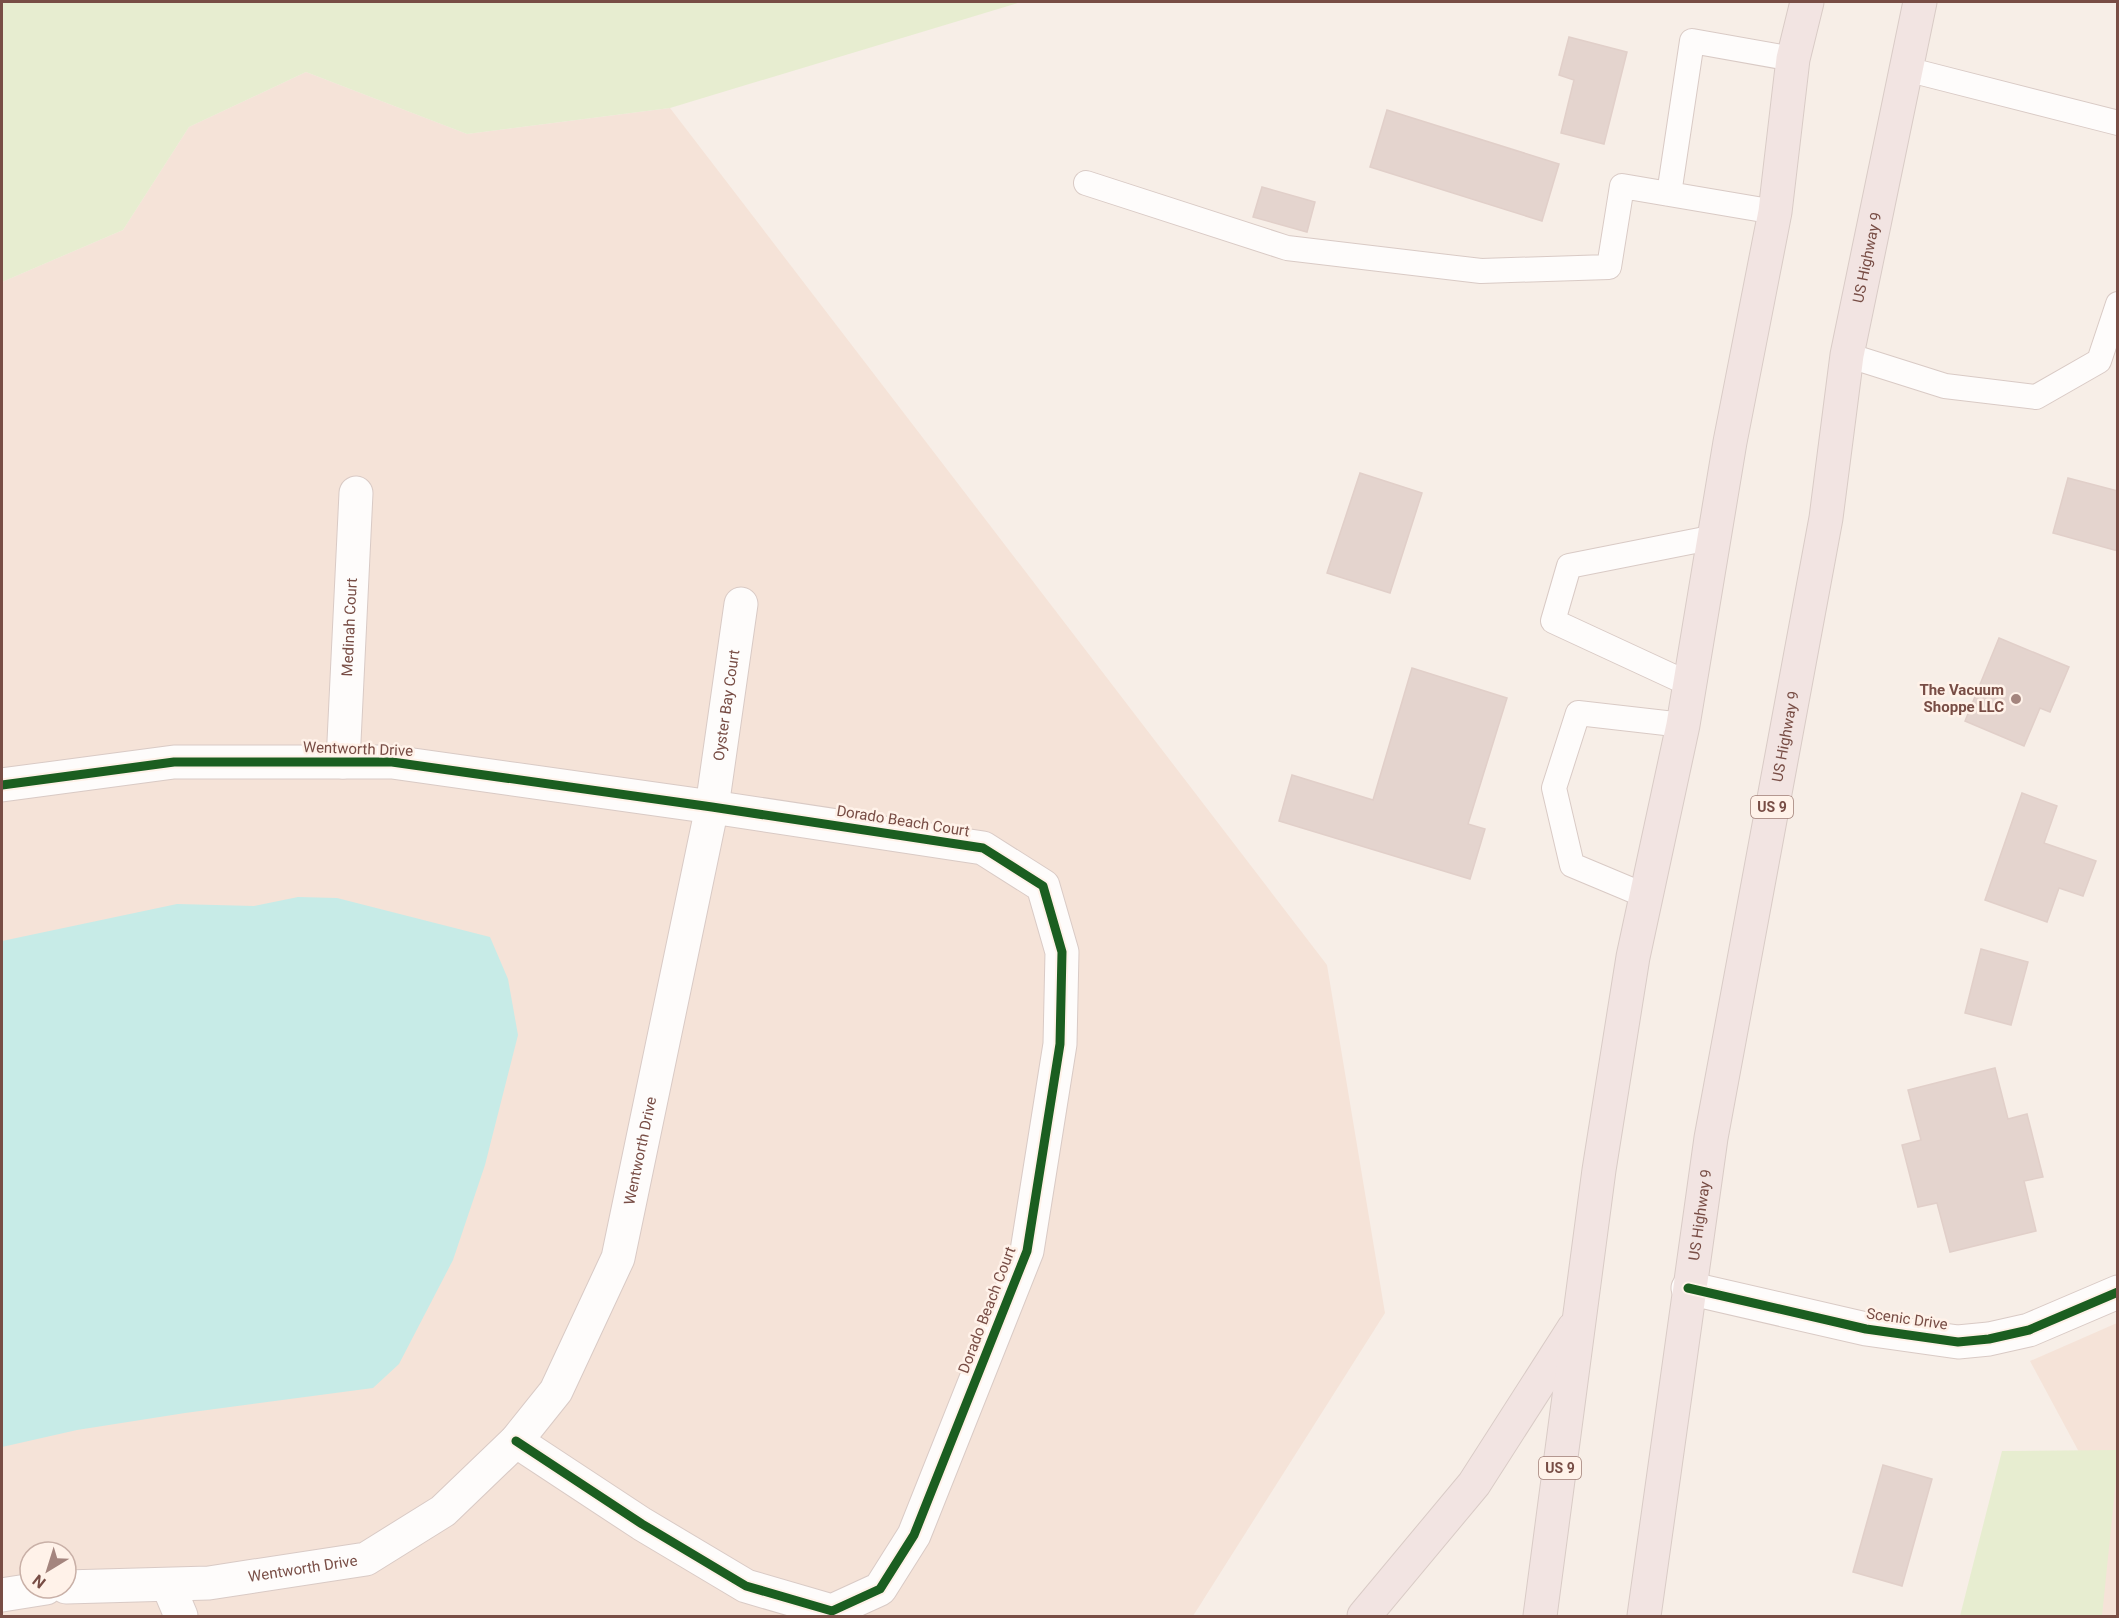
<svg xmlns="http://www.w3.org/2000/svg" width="2119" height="1618" font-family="Roboto,sans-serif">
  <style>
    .residential { fill: #f5e3d8; fill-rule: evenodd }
    .green { fill: #e7edd0 }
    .water { fill: #c7ebe7 }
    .building { fill: #e4d4ce; stroke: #e1cfc9; stroke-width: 1.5 }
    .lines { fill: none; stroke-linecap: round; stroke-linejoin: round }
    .lane-casing { stroke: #d9cac5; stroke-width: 26 }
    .street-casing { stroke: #d9cac5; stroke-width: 35 }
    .highway-casing { stroke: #d9cbc6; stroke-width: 35 }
    .lane { stroke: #fefcfb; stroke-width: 24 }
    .street { stroke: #fefcfb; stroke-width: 33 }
    .highway { stroke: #f2e4e2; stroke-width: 33 }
    .cycleway-casing { stroke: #fff2e9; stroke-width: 13 }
    .cycleway { stroke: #1b5e20; stroke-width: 9 }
    .poi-dot { fill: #a4857e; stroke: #fff2e9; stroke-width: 2 }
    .labels { text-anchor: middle; stroke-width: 5; stroke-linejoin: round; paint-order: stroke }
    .shield { fill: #fff2e9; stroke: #a07e76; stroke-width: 1.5 }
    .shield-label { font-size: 14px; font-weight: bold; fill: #784d45 }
    .street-label { font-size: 15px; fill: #784d45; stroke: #fff2e9 }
    .poi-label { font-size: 15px; font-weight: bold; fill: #784d45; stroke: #fff2e9; text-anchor: end }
  </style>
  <rect width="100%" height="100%" fill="#f7eee7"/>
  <path class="residential" d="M 306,72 L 467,134 L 670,108 L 1327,965 L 1385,1313 L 1193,1616 L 2,1616 L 2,282 L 123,230 L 189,127 ZM 30,1552 L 66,1552 L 66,1588 L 30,1588 Z
    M 2117,1323 L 2117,1616 L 2050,1616 L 2086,1465 L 2030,1361 Z"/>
  <path class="green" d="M 2,2 L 1021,2 L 670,108 L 467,134 L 306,72 L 189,127 L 123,230 L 2,282 Z
    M 2117,1450 L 2117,1470 L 2102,1616 L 1960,1616 L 2002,1451 Z"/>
  <path class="water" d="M 298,897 L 337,898 L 490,937 L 508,979 L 518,1035 L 485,1165 L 453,1260 L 399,1364 L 373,1388 L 185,1413 L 77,1430 L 2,1447 L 2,941 L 177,904 L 254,906 Z"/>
  <path class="building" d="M 1569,37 L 1627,52 L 1604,144 L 1561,133 L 1574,80 L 1559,75 Z
    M 1387,110 L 1559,164 L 1542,221 L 1370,167 Z
    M 1262,187 L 1315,202 L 1307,232 L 1253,217 Z
    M 1360,473 L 1422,493 L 1390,593 L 1327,573 Z
    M 2068,478 L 2118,491 L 2118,551 L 2053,533 Z
    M 1999,638 L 2069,667 L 2050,712 L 2040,708 L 2024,746 L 1965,721 Z
    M 1412,668 L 1507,698 L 1468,824 L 1485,829 L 1470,879 L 1279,821 L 1292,775 L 1373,800 Z
    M 2022,793 L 2057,806 L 2044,843 L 2096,861 L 2083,896 L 2059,888 L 2047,922 L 1985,900 Z
    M 1981,949 L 2028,962 L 2011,1025 L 1965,1013 Z
    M 1995,1068 L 2008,1119 L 2027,1114 L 2043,1177 L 2024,1181 L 2036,1231 L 1950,1252 L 1937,1203 L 1918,1207 L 1902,1145 L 1921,1140 L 1908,1090 Z
    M 1883,1465 L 1932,1479 L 1902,1586 L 1853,1572 Z"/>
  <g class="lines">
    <g class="lane-casing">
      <path id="lane" d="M 1906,69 L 2118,123
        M 1086,183 L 1287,248 L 1481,271 L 1609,267 L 1622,186 L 1775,212
        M 1669,194 L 1692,41 L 1793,59
        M 1847,355 L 1945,386 L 2036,397 L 2099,361 L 2118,304
        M 1689,684 L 1553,621 L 1569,566 L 1715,537
        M 1646,896 L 1572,865 L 1554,788 L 1578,713 L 1683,725"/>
    </g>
    <g class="street-casing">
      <g id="street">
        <path id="s1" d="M 343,762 L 356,493"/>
        <path d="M 2,785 L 174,762 L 392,762 L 712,807 L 983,848 L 1043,886 L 1062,952 L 1060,1044 L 1027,1251 L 914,1535 L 880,1589 L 832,1611 L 746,1586 L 642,1524 L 516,1441"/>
        <path d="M 1688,1288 L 1866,1329 L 1958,1342 L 1989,1339 L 2029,1330 L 2118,1292"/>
        <path d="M 168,1585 L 181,1616"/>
        <path id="s2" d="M 66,1587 L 209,1583 L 366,1559 L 443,1511 L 516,1441 L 556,1391 L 618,1258 L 712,807 L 741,604"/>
        <path d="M 2,1595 L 46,1588"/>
      </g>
    </g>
    <g class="highway-casing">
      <g id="highway">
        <path d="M 1364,1616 L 1474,1484 L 1574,1328"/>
        <path d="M 1540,1616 L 1599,1170 L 1633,957 L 1683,725 L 1730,442 L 1775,212 L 1793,59 L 1807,2"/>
        <path id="s3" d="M 1644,1616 L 1711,1138 L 1826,518 L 1847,355 L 1920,2"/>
      </g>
    </g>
    <use href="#lane" class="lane"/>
    <use href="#street" class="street"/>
    <use href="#highway" class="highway"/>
    <g class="cycleway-casing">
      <path id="cycleway" d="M 2,785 L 174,762 L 392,762 L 712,807 L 983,848 L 1043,886 L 1062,952 L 1060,1044 L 1027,1251 L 914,1535 L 880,1589 L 832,1611 L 746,1586 L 642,1524 L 516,1441
        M 1688,1288 L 1866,1329 L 1958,1342 L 1989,1339 L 2029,1330 L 2118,1292"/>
    </g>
    <use href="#cycleway" class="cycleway"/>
  </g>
  <circle class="poi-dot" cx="2016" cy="699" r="6"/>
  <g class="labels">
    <g class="shield">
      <rect x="1751" y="796" width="42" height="22" rx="4.5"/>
      <rect x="1539" y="1457" width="42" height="22" rx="4.5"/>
    </g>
    <g class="shield-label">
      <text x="1772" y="812">US 9</text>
      <text x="1560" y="1473">US 9</text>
    </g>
    <g class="street-label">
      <text dy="5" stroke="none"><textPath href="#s3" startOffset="1377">US Highway 9</textPath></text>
      <text dy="5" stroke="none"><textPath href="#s1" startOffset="135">Medinah Court</textPath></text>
      <text dy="5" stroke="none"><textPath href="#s2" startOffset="1268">Oyster Bay Court</textPath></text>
      <text dy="5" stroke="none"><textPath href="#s3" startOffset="891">US Highway 9</textPath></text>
      <text transform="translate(358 749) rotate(2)" y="5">Wentworth Drive</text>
      <text transform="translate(903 821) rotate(9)" y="5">Dorado Beach Court</text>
      <text dy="5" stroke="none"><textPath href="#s2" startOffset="814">Wentworth Drive</textPath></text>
      <text dy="5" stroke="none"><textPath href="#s3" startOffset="405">US Highway 9</textPath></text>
      <text transform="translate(987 1310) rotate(-69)" y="5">Dorado Beach Court</text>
      <text transform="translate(1907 1319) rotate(8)" y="5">Scenic Drive</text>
      <text dy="5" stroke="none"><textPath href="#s2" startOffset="238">Wentworth Drive</textPath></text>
    </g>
    <g class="poi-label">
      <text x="2004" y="695">The Vacuum<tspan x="2004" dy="17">Shoppe LLC</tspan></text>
    </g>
  </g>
  <rect width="2119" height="1618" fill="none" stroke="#784d45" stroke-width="6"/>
  <g transform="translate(48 1570) rotate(218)"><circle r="28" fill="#fff2e9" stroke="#c9b0a7" stroke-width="1.5"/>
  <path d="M0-4.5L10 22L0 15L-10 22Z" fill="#a4857e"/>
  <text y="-9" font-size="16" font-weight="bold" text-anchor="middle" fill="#784d45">N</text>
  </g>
</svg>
